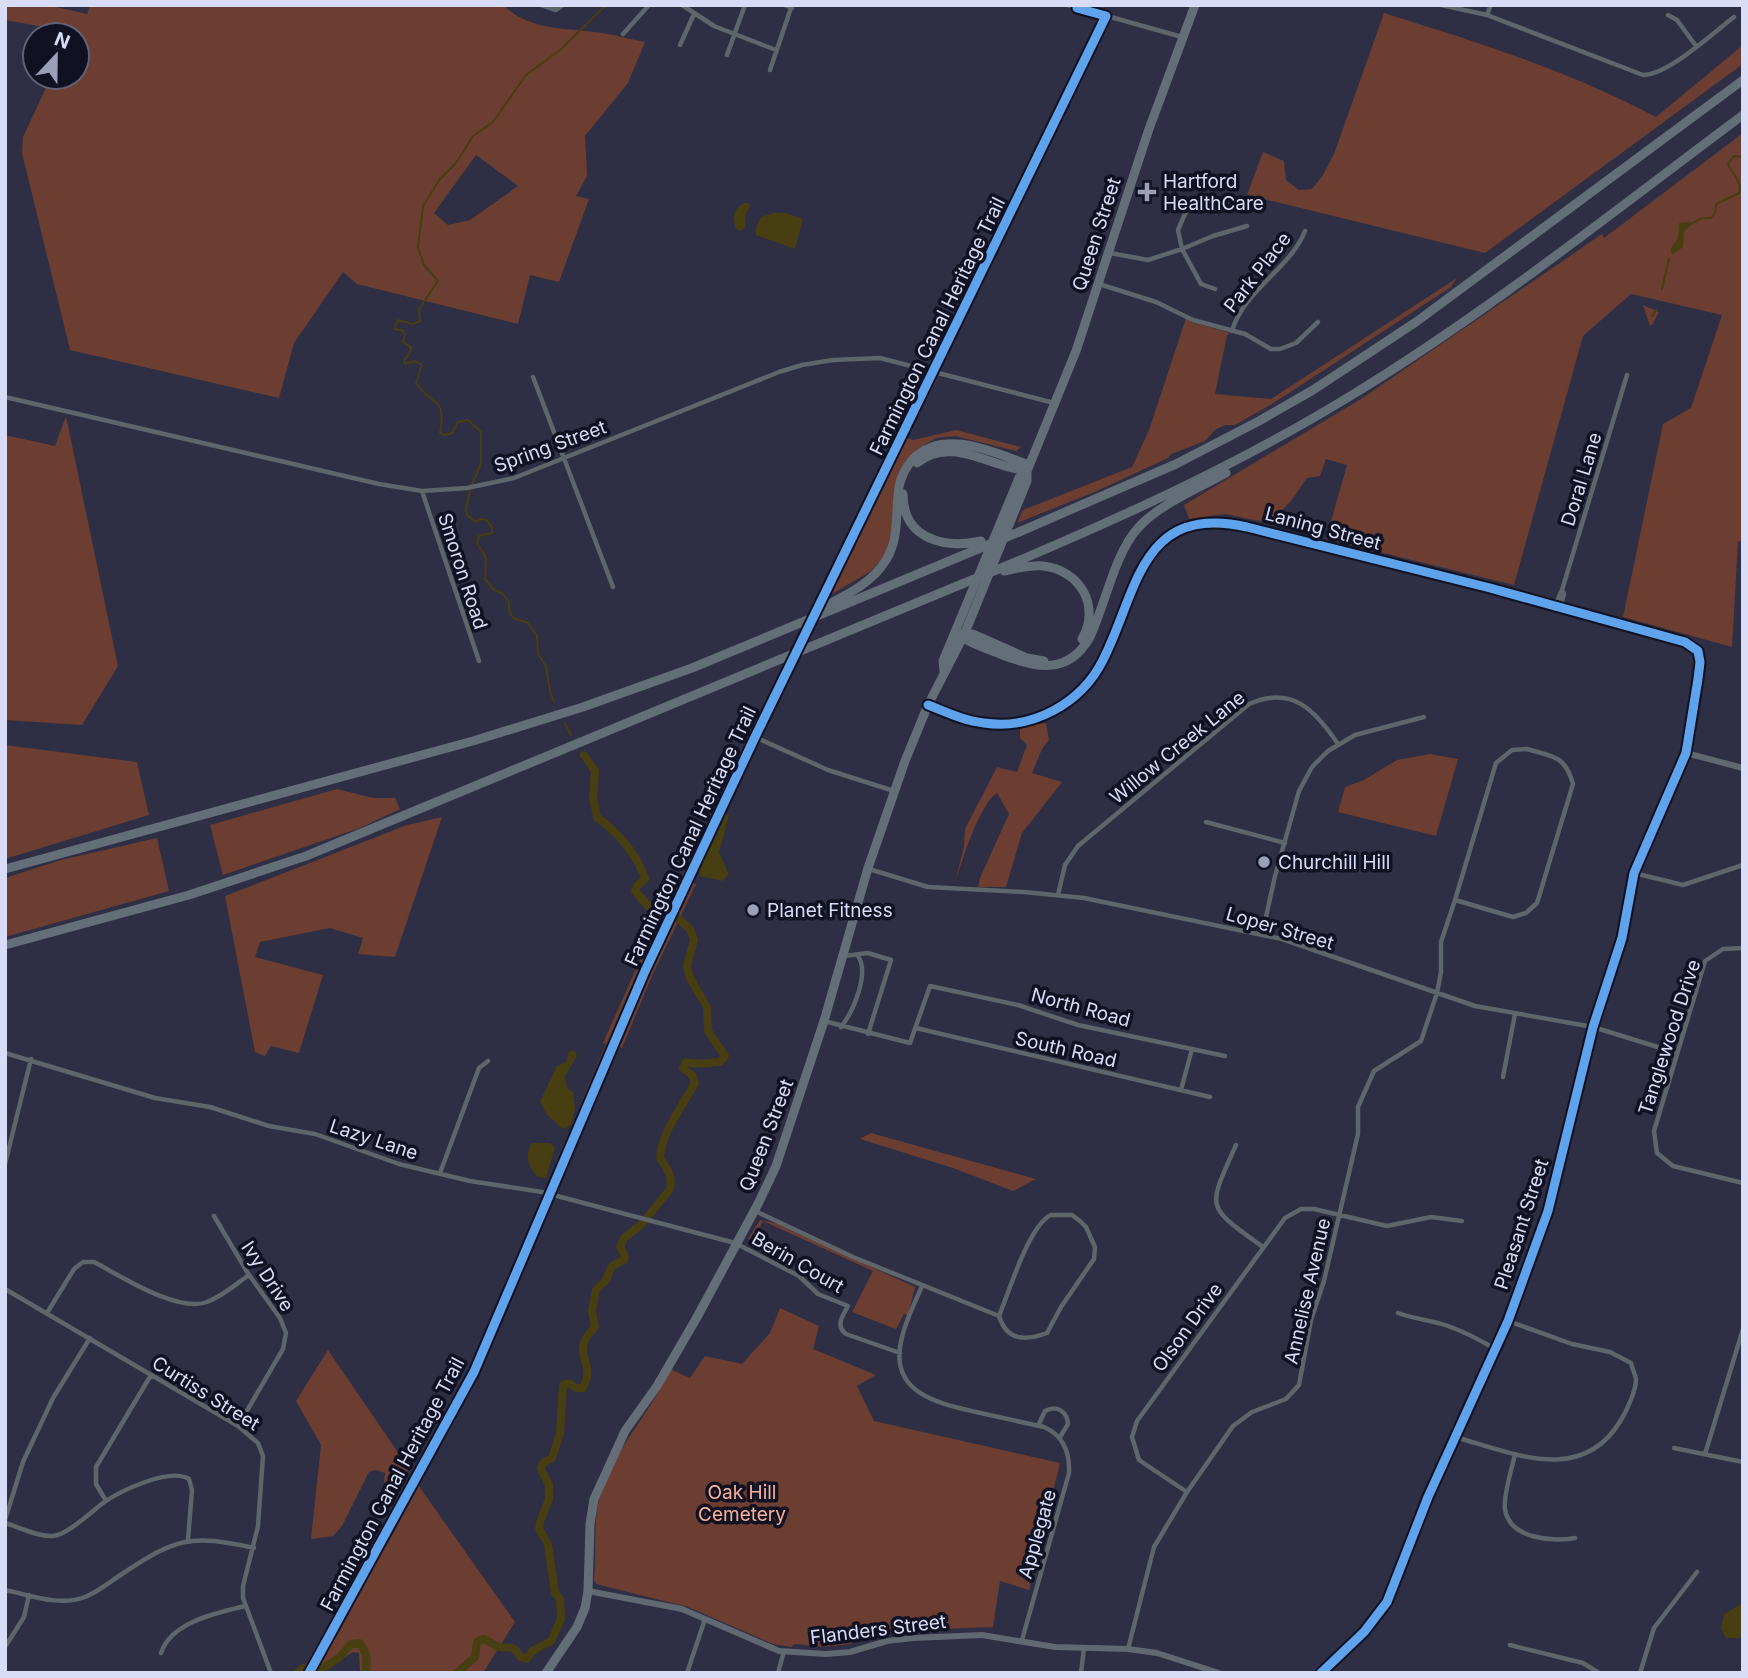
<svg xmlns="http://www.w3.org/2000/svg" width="1748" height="1678" font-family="Inter,sans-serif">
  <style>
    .green { fill: #6b3e31; fill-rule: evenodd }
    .water { fill: #473e11 }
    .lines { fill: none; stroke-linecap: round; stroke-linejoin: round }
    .stream { stroke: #473e11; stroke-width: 2 }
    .river { stroke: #473e11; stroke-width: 8 }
    .street { stroke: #5e656b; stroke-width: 4.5 }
    .secondary { stroke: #606971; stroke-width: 6 }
    .highway { stroke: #646e78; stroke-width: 9 }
    .highway-bridge { stroke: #646e78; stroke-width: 9 }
    .cycleway-casing { stroke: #101223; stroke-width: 13 }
    .cycleway { stroke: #60a3ed; stroke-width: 9 }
    .poi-dot { fill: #9c9fb8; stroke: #101223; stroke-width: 2.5 }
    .labels { text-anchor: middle; stroke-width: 7; stroke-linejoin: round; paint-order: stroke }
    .poi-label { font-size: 19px; fill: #d8dcf6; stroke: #101223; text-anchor: start }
    .street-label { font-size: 19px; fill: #d8dcf6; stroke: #101223 }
    .park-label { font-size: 19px; fill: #fab098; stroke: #101223 }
  </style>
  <rect width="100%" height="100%" fill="#2e2e44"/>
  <path class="green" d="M 5,5 L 47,5 L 87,14 L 90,5 L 503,5 C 529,30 563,28 596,32 C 612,34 629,39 645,42 L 628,83 L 585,136 L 587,176 L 576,196 L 589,199 L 559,282 L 530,275 L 518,324 L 357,284 L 343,272 L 294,343 L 279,398 L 70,350 L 22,153 L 23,137 L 51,77 L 77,77 L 77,41 L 82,34 L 5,20 ZM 476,155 L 518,186 L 470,220 L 448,225 L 434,213 Z
    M 1384,13 C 1477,42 1570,71 1656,117 L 1743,45 L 1743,64 L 1485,253 L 1247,195 L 1263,152 L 1284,161 L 1286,180 L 1299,190 L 1312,189 L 1323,175 L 1334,154 Z
    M 1099,19 L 1109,22 L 940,368 L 930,366 Z
    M 1743,133 L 1743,540 L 1738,542 L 1732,647 L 1623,617 L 1663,424 L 1691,408 L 1722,315 L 1631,294 L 1583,336 L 1514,585 L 1326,539 L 1347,465 L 1326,459 L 1320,476 L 1307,478 L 1291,501 L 1269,523 L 1225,514 L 1189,519 L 1184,505 L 1361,399 L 1602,234 L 1604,238 Z
    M 1457,278 L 1451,287 L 1272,404 L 1235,425 L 1226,425 L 1216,429 L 1205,441 L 1171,454 L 1168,458 L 1097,491 L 1017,523 L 1023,510 L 1132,467 L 1149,430 L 1186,318 L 1191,322 L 1230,333 L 1227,335 L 1215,394 L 1271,399 Z
    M 1643,305 L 1659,312 L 1652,325 L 1650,326 Z
    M 925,374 L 938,377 L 907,438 L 913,440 L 956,430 L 1021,447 L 1016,451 L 955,436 L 936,438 L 917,449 L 905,464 L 893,526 L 885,555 L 871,571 L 827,597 L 832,586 L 823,589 Z
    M 66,416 L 118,666 L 82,725 L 5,720 L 5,435 L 55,446 Z
    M 789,678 L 693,883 L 696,884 L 652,976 L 622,1048 L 619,1047 L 558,1191 L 546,1187 L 606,1044 L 603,1043 L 676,879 L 680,880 L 777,684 Z
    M 1046,723 L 1049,740 L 1042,749 L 1032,773 L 1062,782 L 1022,833 L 1006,887 L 978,887 L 980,878 L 1009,814 L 997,793 C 979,804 961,864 954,886 L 964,847 L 965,829 L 997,767 L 1017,772 L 1027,745 L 1020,738 L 1020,727 Z
    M 5,745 L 137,762 L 149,815 L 5,859 Z
    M 1430,754 L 1458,759 L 1436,836 L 1338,812 L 1345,787 L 1364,780 L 1397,760 Z
    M 337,789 L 373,798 L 395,798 L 400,809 L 360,828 L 223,875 L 210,825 Z
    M 442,817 L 395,957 L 358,954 L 363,938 L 330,928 L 260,942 L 255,957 L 323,975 L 299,1053 L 271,1046 L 265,1056 L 255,1052 L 225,896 L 407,825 Z
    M 157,838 L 169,891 L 5,937 L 5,878 L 61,860 Z
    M 871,1133 L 1036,1179 L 1013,1191 L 953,1168 L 860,1139 Z
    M 543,1196 L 553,1199 L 485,1358 L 418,1485 L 515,1622 L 483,1673 L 360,1673 L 359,1653 L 353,1652 L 326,1670 L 319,1667 L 316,1673 L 301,1673 L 450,1408 L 476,1355 Z
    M 760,1220 L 775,1223 L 915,1287 L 908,1315 L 904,1314 L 896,1329 L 852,1312 L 873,1271 L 763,1221 L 753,1240 L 748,1239 Z
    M 780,1308 L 819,1326 L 813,1349 L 876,1375 L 857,1386 L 874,1421 L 1060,1463 L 1029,1590 L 1000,1581 L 993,1627 L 886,1631 L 850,1644 L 824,1647 L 794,1644 L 791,1647 L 773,1644 L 688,1607 L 596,1584 L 594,1580 C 597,1549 592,1518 602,1488 C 618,1445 652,1411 670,1369 L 690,1378 L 705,1356 L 742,1364 L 770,1333 Z
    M 328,1350 L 408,1467 L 406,1478 L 394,1499 L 384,1482 L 385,1473 L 376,1470 L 369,1472 L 342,1526 L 333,1536 L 311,1539 L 321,1445 L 296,1401 Z"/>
  <path class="water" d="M 744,203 L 749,203 L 750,206 L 746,213 L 745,228 L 739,231 L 736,229 C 733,217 732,210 744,203 Z
    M 773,213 L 786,213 L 803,219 L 795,249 L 756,235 L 755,230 L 761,217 Z
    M 1690,222 L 1692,224 L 1684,232 L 1683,247 L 1673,254 L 1671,253 L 1671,248 L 1678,238 L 1679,223 Z
    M 727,813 L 729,816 L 719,852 L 729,874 L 723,881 L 700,876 L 699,871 L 724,815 Z
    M 574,1050 L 577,1056 L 565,1076 L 567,1088 L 573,1092 L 575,1109 L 571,1125 L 563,1129 L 547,1115 L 540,1101 L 557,1066 L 566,1062 L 569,1052 Z
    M 532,1143 L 550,1143 L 555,1147 L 546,1178 L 538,1177 C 528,1167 524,1155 532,1143 Z
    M 1743,1603 L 1743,1638 L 1726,1638 L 1721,1628 L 1724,1614 Z"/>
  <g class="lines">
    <path class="stream" d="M 1691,224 L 1702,218 L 1711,218 L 1715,213 L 1716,204 L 1739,193 C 1743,182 1732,174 1728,164 L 1734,156 L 1743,157
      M 1662,289 L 1669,259
      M 1652,316 L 1657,309
      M 472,485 L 481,463 L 481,432 L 468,420 L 458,422 L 452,433 L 444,435 L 440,433 C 446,395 434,409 416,383 L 422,365 L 415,361 L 405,364 L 404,360 L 410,353 L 411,347 L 403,342 L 405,334 L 402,330 L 394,329 L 398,320 L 413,324 L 420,321 L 419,309 L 438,281 L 424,265 L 418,247 L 423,206 L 440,179 L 456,163 L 473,136 L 493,122 L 526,75 L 560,50 L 606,5
      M 470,490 L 466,509 L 467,515 L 476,522 L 479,519 L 486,520 L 492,527 L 492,533 L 479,536 L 477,543 L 486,558 L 485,579 L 494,590 L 502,593 L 509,602 L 509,610 L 513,618 L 528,623 L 537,636 L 538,654 L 546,666 L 550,691 L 554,702
      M 565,724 L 571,735"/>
    <path class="river" d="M 297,1673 L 303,1668 L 314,1673
      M 315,1673 L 339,1658 L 351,1644 L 359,1643 C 368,1653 367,1660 366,1673
      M 457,1673 L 475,1657 L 477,1642 L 483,1639 C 488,1640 491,1643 495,1645 C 505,1651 514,1642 520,1657 L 527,1659 L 532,1651 L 551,1641 L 561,1619 L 560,1599 L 555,1593 L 548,1544 L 539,1529 L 540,1522 L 549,1499 L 549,1485 L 541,1469 L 543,1463 L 552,1458 L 560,1433 L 563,1385 L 569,1383 L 576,1388 L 583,1388 C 598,1360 567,1355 595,1327 L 592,1311 L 596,1290 L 606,1280 L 612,1266 L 624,1260 L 625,1256 L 620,1247 L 624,1238 L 641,1225 L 670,1189 C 673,1176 667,1168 660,1158 C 662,1131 682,1107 695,1083 L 693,1076 L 683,1068 L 686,1062 C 697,1066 708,1062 720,1062 L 725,1056 L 708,1031 L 707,1007 L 690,978 L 687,966 L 694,940 L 690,929 L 674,915 L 653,911 L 635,891 L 637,886 L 645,879 C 637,853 619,834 597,817 L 593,798 L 595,771 L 584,755"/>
    <path class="street" d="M 541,5 L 556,10 L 563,5
      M 682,5 L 714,26 L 776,50
      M 784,5 L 792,8
      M 1068,5 L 1182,37
      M 1441,5 L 1487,15 L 1643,75 C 1668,75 1713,33 1734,17
      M 1487,15 L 1491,5
      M 1668,15 L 1677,20 L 1696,46
      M 623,34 L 649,5
      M 680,45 L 694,14
      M 727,55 L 745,5
      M 770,70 L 792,5
      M 1190,202 L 1178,230 L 1182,249 L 1201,284 L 1215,289
      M 1110,253 L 1148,260 L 1182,249 L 1213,236 L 1247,226
      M 1099,284 L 1156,302 L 1193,320 L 1245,334 L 1271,349 L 1280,349 L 1296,343 L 1318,322
      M 1232,331 C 1244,290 1290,269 1305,231
      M 533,377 L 613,587
      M 5,397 L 379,484 L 422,491 L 467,488 L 514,478 L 779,372 L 802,365 L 833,360 L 880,358 L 1054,403
      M 422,491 L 479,661
      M 1555,606 L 1562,590 L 1627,375
      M 1560,608 L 1564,594 L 1562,590
      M 755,737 L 828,770 L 894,791
      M 1527,749 C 1553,757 1565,755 1573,784 L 1537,903 L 1526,913 L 1513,917 L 1455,900 L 1496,763 L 1512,750 Z
      M 1206,822 L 1285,843
      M 869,869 L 928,887 L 1024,892 L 1084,898 L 1282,939 L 1475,1006 L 1593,1027 L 1677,1053
      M 1634,873 L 1683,885 L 1743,865
      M 1058,895 L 1065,865 L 1078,846 L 1249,704 C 1292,685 1315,710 1338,744
      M 1262,935 L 1275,876 L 1299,791 L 1312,767 L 1328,751 L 1355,735 L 1424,717
      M 1743,948 L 1723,949 L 1705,961 L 1654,1131 L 1657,1153 L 1673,1166 L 1743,1183
      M 844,956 L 868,953 L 891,960 L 868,1034
      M 824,1021 L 910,1043 L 930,986 L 1018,1005 L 1078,1025 L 1225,1056
      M 841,1027 C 853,1012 870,973 858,956
      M 916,1028 L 1210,1097
      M 5,1053 L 155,1098 L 210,1107 L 269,1126 L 315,1134 L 399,1164 L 470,1181 L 542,1192 L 735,1243 L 799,1276 L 818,1294 L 848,1306 C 843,1315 835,1326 846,1334 L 900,1353
      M 1503,1077 L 1515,1014
      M 1181,1090 L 1192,1049
      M 1236,1145 C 1207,1210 1205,1205 1263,1247
      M 5,1164 L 31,1059
      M 440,1173 L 479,1068 L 488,1061
      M 755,1211 L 853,1257 L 999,1316
      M 1051,1215 L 1072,1215 L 1080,1221 L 1086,1227 L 1095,1247 L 1094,1259 L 1061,1307 L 1047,1333 C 1025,1341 1007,1341 999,1316 C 1009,1292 1029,1225 1051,1215 Z
      M 214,1216 L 249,1275 L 280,1318 L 286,1333 L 283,1349 L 238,1426
      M 922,1286 C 914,1305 903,1326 900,1347 C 893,1395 942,1404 976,1412 C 999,1417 1022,1422 1044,1427 C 1064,1436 1070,1453 1069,1473 L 1022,1640
      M 5,1289 L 238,1426 L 258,1443 L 263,1456 L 258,1526 L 243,1586 L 243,1598 L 271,1673
      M 47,1313 L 74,1269 L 83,1262 L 94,1262 C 121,1276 177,1313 207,1302 C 223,1296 236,1284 249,1275
      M 1398,1313 C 1414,1319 1431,1320 1448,1326 C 1465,1332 1480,1340 1495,1349
      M 1038,1426 L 1045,1411 C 1057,1405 1067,1411 1068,1424 L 1060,1437
      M 1455,1437 C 1513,1453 1582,1486 1621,1420 C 1627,1410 1636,1391 1636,1379 C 1635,1374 1632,1368 1631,1363 L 1610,1352 L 1572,1344 L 1508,1321
      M 1674,1448 L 1743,1462
      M 1515,1454 C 1512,1469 1503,1495 1505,1509 C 1509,1539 1553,1542 1575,1538
      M 1705,1454 L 1743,1329
      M 1187,1492 L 1139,1460 L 1132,1437 L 1137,1421 L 1285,1218 L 1301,1209 L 1314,1209 L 1387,1226 L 1431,1217 L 1462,1221
      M 106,1501 L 96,1484 L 96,1467 L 151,1375
      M 5,1520 L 23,1462 L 53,1398 L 90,1338
      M 5,1523 C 19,1527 38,1537 53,1536 C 67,1535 91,1512 103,1503 C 120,1491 170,1467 189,1479 L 192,1490 L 188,1540
      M 5,1590 C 30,1595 60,1607 85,1597 C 98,1592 111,1581 122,1574 C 176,1538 190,1534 254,1548
      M 1510,1645 L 1583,1663 L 1599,1673
      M 5,1647 L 24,1617 L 29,1595
      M 1128,1649 L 1154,1547 L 1187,1492 L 1233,1426 L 1252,1412 L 1286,1399 L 1299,1385 L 1311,1320 L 1324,1281 L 1358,1134 L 1358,1107 L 1374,1071 L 1421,1041 L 1437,993 L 1441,972 L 1441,942 L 1455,900
      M 161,1653 C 171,1622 216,1613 245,1606
      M 687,1673 L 705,1619
      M 778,1673 L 784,1651
      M 1081,1673 L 1084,1648
      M 1640,1673 L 1654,1628 L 1697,1572"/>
    <path class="secondary" d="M 928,705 C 946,712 964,721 984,723 C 1032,730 1081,704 1103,660 C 1138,591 1140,503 1247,527 L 1490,588 L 1685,642 L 1698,651 L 1700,662 L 1698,679 L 1686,753 L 1634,873 L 1622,938 L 1593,1027 L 1548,1211 L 1508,1321 L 1428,1497 L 1387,1602 L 1364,1632 L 1321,1673
      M 1686,753 L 1743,768
      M 588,1591 L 682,1609 L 779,1651 L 826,1654 L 850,1652 L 887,1641 L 913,1638 L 982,1635 L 1055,1647 L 1128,1649 L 1157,1653 L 1219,1673"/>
    <path class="highway" d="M 917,463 C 951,435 990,467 1027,471
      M 903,494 C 903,539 944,549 981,541
      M 1019,532 L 1176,464 L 1259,421 L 1313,390 L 1416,322 L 1743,80
      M 1006,566 C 1125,516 1241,463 1352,395 C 1488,312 1614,211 1743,115
      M 1004,571 C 1017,568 1030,565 1043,566 C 1080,570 1101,606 1082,639
      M 817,610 C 842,597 871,585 886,560 C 900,537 895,513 899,487 C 901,476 906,467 913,459 C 944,427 995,453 1029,465
      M 956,632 C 962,635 964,638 969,641 C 978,646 990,650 1000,654 C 1035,668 1068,676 1090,637 C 1105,605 1115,553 1138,528 C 1158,505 1199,488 1226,473
      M 964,635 L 973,634 L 1027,658 L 1044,661
      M 944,671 L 943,661 L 1019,478 L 1027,471
      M 5,869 L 473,741 L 583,707 L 692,668 L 978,549
      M 5,945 L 189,895 L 306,856 L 962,584
      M 546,1673 L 577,1627 L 585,1608 L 588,1591 L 590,1524 L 594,1499 L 625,1431 L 657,1386 L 696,1319 L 758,1204 L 776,1166 L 824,1021 L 868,868 L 905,761 L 928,705 L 964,635 L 1027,481 L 1027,471 L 1076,351 L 1149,129 L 1195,5"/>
    <path class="highway-bridge" d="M 978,549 L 1019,532
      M 962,584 L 1006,566"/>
    <g class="cycleway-casing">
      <path id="cycleway" d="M 928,705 C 946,712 964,721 984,723 C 1032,730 1081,704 1103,660 C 1138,591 1140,503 1247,527 L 1490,588 L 1685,642 L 1698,651 L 1700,662 L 1698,679 L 1686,753 L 1634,873 L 1622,938 L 1593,1027 L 1548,1211 L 1508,1321 L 1428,1497 L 1387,1602 L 1364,1632 L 1321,1673
        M 309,1673 L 474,1372 L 645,971 L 755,737 L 1106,16 L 1077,8 L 1078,5"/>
    </g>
    <use href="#cycleway" class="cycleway"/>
  </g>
  <g class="poi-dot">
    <path d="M1143.5 181.5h7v7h7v7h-7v7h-7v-7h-7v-7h7z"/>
    <circle cx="1264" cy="862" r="7"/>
    <circle cx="753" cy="910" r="7"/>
  </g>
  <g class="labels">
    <g class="poi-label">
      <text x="1163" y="188">Hartford<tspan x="1163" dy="22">HealthCare</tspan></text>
      <text x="1278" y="869">Churchill Hill</text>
      <text x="767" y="917">Planet Fitness</text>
    </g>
    <g class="street-label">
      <text transform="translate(1096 234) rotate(-72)" y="7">Queen Street</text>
      <text transform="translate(1257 272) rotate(-52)" y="7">Park Place</text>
      <text transform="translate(937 326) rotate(-64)" y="7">Farmington Canal Heritage Trail</text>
      <text transform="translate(550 446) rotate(-20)" y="7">Spring Street</text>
      <text transform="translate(1581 479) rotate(-73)" y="7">Doral Lane</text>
      <text transform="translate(1323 528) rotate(15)" y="7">Laning Street</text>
      <text transform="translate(463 571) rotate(72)" y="7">Smoron Road</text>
      <text transform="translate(1177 747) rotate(-39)" y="7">Willow Creek Lane</text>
      <text transform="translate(690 836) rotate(-65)" y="7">Farmington Canal Heritage Trail</text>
      <text transform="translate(1280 928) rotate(16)" y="7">Loper Street</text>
      <text transform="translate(1081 1007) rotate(15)" y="7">North Road</text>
      <text transform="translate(1669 1037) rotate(-72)" y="7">Tanglewood Drive</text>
      <text transform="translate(1066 1049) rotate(13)" y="7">South Road</text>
      <text transform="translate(766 1135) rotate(-69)" y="7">Queen Street</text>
      <text transform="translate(374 1139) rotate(18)" y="7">Lazy Lane</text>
      <text transform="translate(1521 1224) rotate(-72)" y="7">Pleasant Street</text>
      <text transform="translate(798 1262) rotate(30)" y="7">Berin Court</text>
      <text transform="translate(268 1276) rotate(57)" y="7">Ivy Drive</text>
      <text transform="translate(1307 1291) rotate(-77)" y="7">Annelise Avenue</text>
      <text transform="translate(1187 1327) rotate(-54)" y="7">Olson Drive</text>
      <text transform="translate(206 1393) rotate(32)" y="7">Curtiss Street</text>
      <text transform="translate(392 1484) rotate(-62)" y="7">Farmington Canal Heritage Trail</text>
      <text transform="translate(1037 1534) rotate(-74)" y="7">Applegate</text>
      <text transform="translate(878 1629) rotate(-7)" y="7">Flanders Street</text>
    </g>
    <g class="park-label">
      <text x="742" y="1499">Oak Hill<tspan x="742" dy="22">Cemetery</tspan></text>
    </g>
  </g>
  <rect width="1748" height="1678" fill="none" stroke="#d8dcf6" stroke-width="14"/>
  <g transform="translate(56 56) rotate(22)"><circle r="33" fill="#101223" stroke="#606377" stroke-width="2"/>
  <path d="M0-5L12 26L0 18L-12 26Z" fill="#9c9fb8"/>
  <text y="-10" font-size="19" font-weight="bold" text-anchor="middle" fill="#d8dcf6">N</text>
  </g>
</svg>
